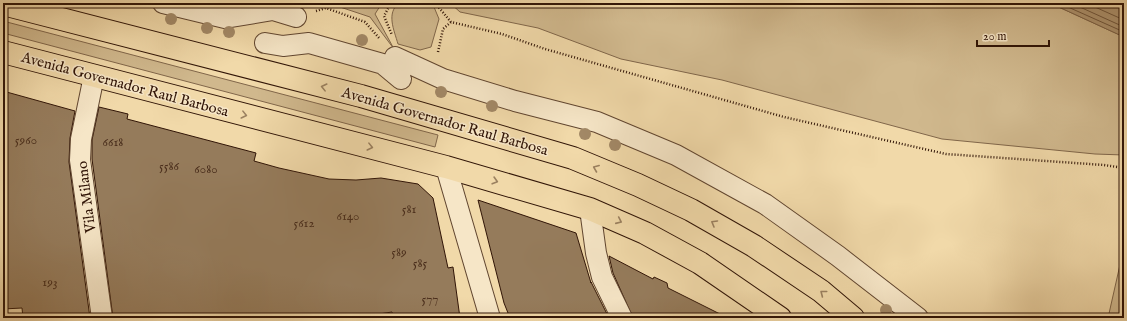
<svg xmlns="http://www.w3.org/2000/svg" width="1127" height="321" font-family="'IM FELL English',serif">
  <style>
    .green { fill: #d0b88d; stroke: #80664a }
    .water { fill: #b09672; stroke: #7d6247 }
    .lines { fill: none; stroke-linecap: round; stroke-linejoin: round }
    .shore { stroke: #70563c; stroke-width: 1 }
    .building { fill: #957b5b; stroke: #311507 }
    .street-casing { stroke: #614630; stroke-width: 22 }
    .highway-casing { stroke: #311507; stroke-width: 24 }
    .path { stroke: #311507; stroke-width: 2.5; stroke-dasharray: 1 2; stroke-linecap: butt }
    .street { stroke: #f6e6c7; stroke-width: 20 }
    .highway { stroke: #f1d9a9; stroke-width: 22 }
    .tree { fill: #a28866 }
    .oneway { stroke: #9b8160 }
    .labels { text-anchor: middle; stroke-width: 3; stroke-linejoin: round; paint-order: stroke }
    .number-label { font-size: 13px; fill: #4a2e1c }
    .street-label { font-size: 15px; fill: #311507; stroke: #f6e6c7 }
  </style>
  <rect width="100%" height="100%" fill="#f1d9a9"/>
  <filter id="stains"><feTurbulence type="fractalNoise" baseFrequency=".005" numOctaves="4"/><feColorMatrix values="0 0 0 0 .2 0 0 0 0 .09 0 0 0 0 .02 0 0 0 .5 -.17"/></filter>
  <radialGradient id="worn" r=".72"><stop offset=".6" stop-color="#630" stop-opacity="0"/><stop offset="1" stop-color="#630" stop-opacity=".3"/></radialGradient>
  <path class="green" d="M 198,3 L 255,3 L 223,10 Z
    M 283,3 L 321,3 L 292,11 Z
    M 328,3 L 382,3 L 375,14 L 394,49 L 370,17 Z
    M 399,3 L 426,3 L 434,7 L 439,19 L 431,47 L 420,50 L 398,44 C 394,30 386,13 399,3 Z
    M 450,3 L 1050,3 L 1124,37 L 1124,155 L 1095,154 L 942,139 L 722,80 L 621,59 L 538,28 L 460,12 Z
    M 3,21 L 438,135 L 435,147 L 3,33 Z
    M 1124,247 L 1124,318 L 1108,318 Z"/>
  <path class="water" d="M 1050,3 L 1124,3 L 1124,37 Z"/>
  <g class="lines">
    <path class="shore" d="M 1059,3 L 1124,32
      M 1071,3 L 1124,27
      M 1086,3 L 1124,20"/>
  </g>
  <path class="building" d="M 3,91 L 75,111 L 70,138 L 69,162 L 90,318 L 23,318 L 22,308 L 3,309 Z
    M 99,107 L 128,114 L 127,119 L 256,153 L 254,161 L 279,168 L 329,179 L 356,180 L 381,178 L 418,184 L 433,198 L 448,268 L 453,267 L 460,318 L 393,318 L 392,312 L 353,318 L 221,318 L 220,314 L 192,318 L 113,318 L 92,159 L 92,140 Z
    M 478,200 L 576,233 L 591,283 L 591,282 L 609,318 L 510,318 L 504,303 Z
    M 609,256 L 653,279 L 654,277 L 667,283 L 668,288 L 728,318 L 633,318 L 613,273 Z"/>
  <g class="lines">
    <g class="street-casing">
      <path id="street" d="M 163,3 L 225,18 L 273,10 L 296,17
        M 265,43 L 283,46 L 309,43 L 383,64 L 401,79
        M 395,57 L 443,79 L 515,101 L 597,122 L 676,155 L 765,204 L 838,256 L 918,318
        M 94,76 L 81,139 L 80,160 L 102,318
        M 446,167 L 490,318
        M 590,209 L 596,253 L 602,277 L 622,318"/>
    </g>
    <g class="highway-casing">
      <path id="highway" d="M 3,4 L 361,96 L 573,158 L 638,185 L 691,210 L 754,246 L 821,291 L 853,318
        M 3,52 L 446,167 L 590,209 L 645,233 L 700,263 L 780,318"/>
    </g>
    <path class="path" d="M 129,3 L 141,6
      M 391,3 L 384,16 L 392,35
      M 435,3 L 451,22 L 502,34 L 545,49 L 784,117 L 946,154 L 1104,165 L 1124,168
      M 316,11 L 326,8 L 365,22 L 380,39
      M 438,52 L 443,29 L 451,22"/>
    <use href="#street" class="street"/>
    <use href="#highway" class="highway"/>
  </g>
  <g class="tree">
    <circle cx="171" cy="19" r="6"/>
    <circle cx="207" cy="28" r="6"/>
    <circle cx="229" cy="32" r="6"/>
    <circle cx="362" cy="40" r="6"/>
    <circle cx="441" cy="92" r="6"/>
    <circle cx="492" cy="106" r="6"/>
    <circle cx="585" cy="134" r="6"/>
    <circle cx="615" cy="145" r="6"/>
    <circle cx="886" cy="310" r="6"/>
  </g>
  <defs><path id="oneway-chevron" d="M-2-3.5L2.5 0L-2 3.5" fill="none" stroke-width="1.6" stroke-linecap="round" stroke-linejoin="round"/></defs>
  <g class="oneway">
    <use href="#oneway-chevron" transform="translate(324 87) rotate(-166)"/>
    <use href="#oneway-chevron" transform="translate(244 115) rotate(14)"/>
    <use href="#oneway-chevron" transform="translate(370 147) rotate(14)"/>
    <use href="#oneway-chevron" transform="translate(596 168) rotate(-158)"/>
    <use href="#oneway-chevron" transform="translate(495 181) rotate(16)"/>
    <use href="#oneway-chevron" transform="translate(619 221) rotate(24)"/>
    <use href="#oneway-chevron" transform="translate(714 223) rotate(-150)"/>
    <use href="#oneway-chevron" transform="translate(823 293) rotate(-142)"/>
  </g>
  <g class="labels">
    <g class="number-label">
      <text x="26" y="144">5960</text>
      <text x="113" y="146">6618</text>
      <text x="169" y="170">5586</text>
      <text x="206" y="173">6080</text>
      <text x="409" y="213">581</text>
      <text x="348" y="220">6140</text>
      <text x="304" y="227">5612</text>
      <text x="399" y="256">589</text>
      <text x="420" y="267">585</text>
      <text x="50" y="286">193</text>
      <text x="430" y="303">577</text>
    </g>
    <g class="street-label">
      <text transform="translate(125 84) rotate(15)" y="5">Avenida Governador Raul Barbosa</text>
      <text transform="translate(445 121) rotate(16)" y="5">Avenida Governador Raul Barbosa</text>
      <text transform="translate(86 197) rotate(-97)" y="5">Vila Milano</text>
    </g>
  </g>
  <rect width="1127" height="321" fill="none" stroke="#f1d9a9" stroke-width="16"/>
  <rect x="4" y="4" width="1119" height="313" fill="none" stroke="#311507" stroke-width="2"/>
  <rect x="8" y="8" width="1111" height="305" fill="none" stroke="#311507"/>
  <path d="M977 40v6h72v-6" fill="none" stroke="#311507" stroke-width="2"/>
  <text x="983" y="40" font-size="12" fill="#311507" stroke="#f6e6c7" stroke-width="3" paint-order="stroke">20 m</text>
  <rect width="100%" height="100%" filter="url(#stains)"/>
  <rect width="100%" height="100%" fill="url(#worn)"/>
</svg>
